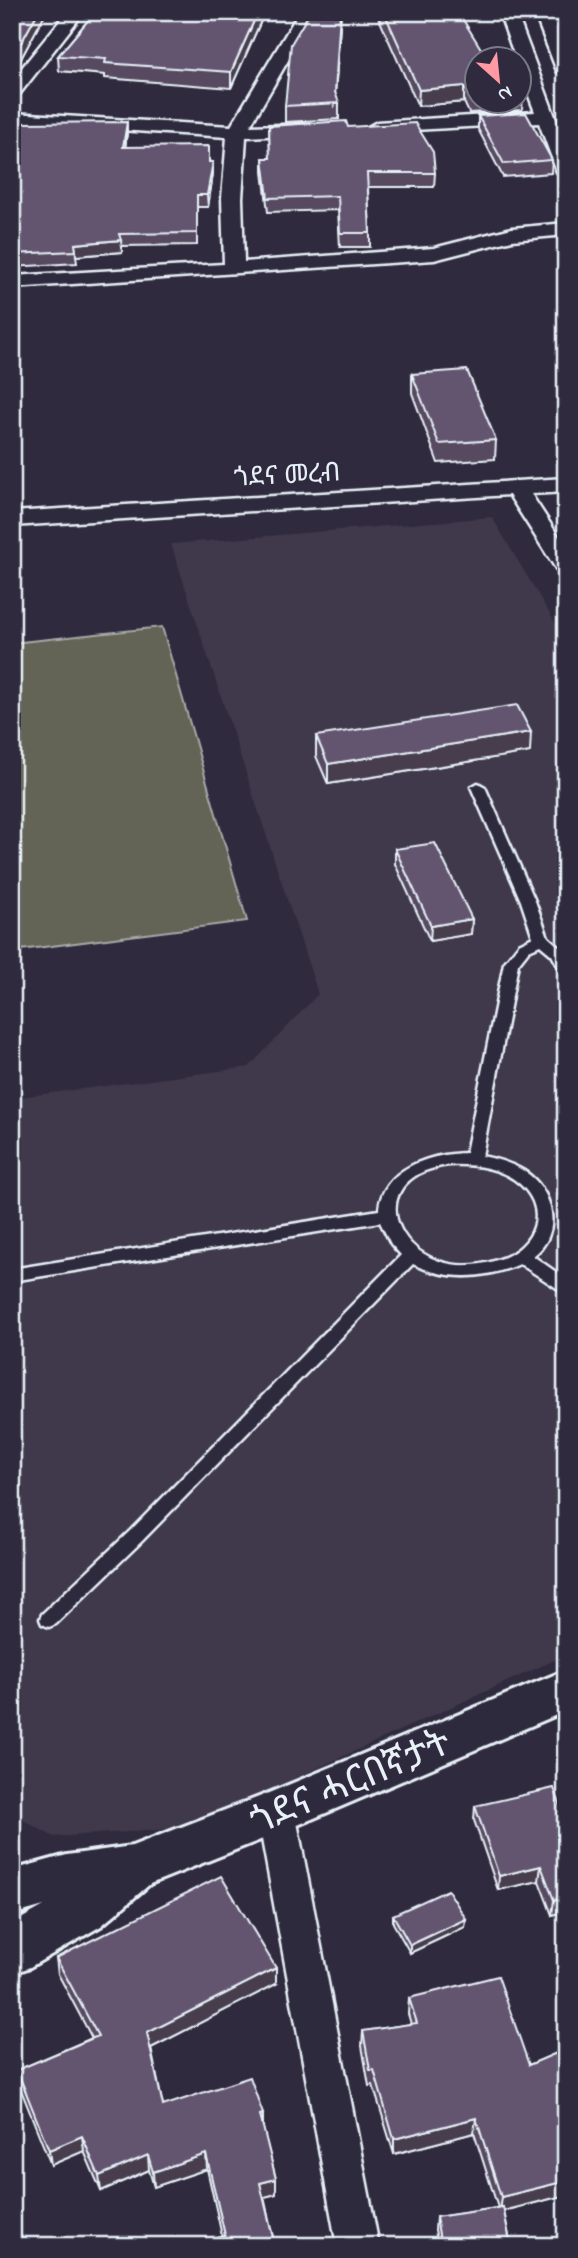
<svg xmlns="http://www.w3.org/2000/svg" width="578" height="2258" font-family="'Indie Flower','Noto Sans Ethiopic',sans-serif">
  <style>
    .built { fill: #3f374c }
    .green { fill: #636456; stroke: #a6aaa7; stroke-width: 2 }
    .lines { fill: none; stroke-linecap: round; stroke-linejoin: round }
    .service-casing { stroke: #e8f1f8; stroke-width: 5 }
    .minor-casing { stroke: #e8f1f8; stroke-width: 5 }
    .secondary-casing { stroke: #e8f1f8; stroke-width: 6 }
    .service { fill: #2f2a3d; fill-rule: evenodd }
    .minor { fill: #2f2a3d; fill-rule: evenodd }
    .secondary { fill: #2f2a3d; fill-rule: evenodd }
    .wall { fill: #564960; stroke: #e8f1f8; stroke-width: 2 }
    .shaded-wall { fill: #463c4e; stroke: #e8f1f8; stroke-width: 2 }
    .building { fill: #645570; stroke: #e8f1f8; stroke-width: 2 }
    .labels { text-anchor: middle; stroke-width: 6; stroke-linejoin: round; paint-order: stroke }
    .far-street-label { font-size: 26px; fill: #e8f1f8; stroke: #2f2a3d }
    .near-street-label { font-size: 38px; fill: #e8f1f8; stroke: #2f2a3d }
  </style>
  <rect width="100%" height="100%" fill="#2f2a3d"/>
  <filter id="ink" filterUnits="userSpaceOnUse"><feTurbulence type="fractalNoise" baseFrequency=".0143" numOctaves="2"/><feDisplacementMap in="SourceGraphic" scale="14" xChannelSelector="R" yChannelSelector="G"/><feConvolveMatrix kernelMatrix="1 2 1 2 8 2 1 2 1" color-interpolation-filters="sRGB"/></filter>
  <g filter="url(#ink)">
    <path class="built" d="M 492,517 L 566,641 L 566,1655 L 186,1828 L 54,1837 L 12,1814 L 12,1098 L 249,1067 L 318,994 L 171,544 Z"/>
    <path class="green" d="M 162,627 L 247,921 L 12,951 L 12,643 Z"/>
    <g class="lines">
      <g class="service-casing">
        <path id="service" d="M 478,783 L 485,787 L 535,901 L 548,937 L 566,953 L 566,974 L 561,972 L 552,955 L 540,945 L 529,950 L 518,964 L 482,1156 C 496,1159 511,1163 524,1171 C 554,1190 563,1234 533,1256 L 566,1279 L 566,1294 L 520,1264 C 485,1279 448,1281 413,1264 L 142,1541 L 56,1624 L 49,1627 L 42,1624 L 40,1619 L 42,1614 L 130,1531 L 401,1255 L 391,1244 L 380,1222 L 12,1281 L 12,1269 L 379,1210 C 382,1168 431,1154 466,1153 L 504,963 L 519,944 L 533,937 L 521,901 L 471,787 ZM 449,1165 C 472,1164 496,1167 515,1180 C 552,1207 536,1248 497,1260 C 404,1291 349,1178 449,1165 Z"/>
      </g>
      <g class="minor-casing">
        <path id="minor" d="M 67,12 L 84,12 L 18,96 L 12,97 L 12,80 Z
          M 299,12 L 316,12 L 250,126 L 310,124 L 319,129 L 310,134 L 246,137 L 242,198 L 244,262 L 434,248 L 512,228 L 566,223 L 566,235 L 512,240 L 434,260 L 12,288 L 12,276 L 224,264 L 222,198 L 227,137 L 12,123 L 12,113 L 231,126 Z
          M 499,12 L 516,12 L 566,146 L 566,178 L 557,172 L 539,123 L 377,132 L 368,127 L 377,122 L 535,112 L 518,67 L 518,60 L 516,60 Z
          M 534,12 L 551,12 L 566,49 L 566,76 L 557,71 Z
          M 566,478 L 566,492 L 531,494 L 566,548 L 566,574 L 558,572 L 509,495 L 12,526 L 12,512 Z
          M 276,1795 L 289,1800 L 295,1812 L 379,2246 L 337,2246 L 257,1812 L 263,1800 Z"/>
      </g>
      <g class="secondary-casing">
        <path id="secondary" d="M 566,1670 L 566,1711 L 293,1827 L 150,1884 L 101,1926 L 30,1967 L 12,1974 L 12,1924 L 44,1906 L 12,1915 L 12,1870 L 67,1855 L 132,1846 L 259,1797 Z"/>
      </g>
      <use href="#service" class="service"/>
      <use href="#minor" class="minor"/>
      <use href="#secondary" class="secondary"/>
    </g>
    <path class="wall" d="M 12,12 L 46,12 L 16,68 L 12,68 Z
      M 95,12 L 265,12 L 231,88 L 105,78 L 105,75 L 59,71 L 58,56 Z
      M 310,12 L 341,12 L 335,94 L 339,103 L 339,119 L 285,122 L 285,106 Z
      M 376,12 L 452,12 L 449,18 L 477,60 L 477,102 L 519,102 L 519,77 L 523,94 L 522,110 L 469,113 L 464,102 L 418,106 Z
      M 478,116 L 552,160 L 551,173 L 503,177 L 478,129 Z
      M 127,122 L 127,133 L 125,147 L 213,162 L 213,174 L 208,207 L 197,207 L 197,245 L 121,246 L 122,252 L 76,256 L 77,263 L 12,267 L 12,167 L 18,167 Z
      M 269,126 L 348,127 L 435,173 L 434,187 L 368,187 L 370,233 L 370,247 L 340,247 L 338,210 L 268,212 L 263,172 L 263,158 L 270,158 Z
      M 412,374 L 496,440 L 495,459 L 438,463 L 412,393 Z
      M 316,736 L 530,752 L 328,784 L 316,756 Z
      M 560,751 L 566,760 L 566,782 L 559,770 Z
      M 395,849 L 472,919 L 471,934 L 430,941 L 395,864 Z
      M 475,1806 L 566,1820 L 566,1911 L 552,1915 L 539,1881 L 498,1890 L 474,1820 Z
      M 393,1915 L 466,1919 L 465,1927 L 410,1953 L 393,1923 Z
      M 56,1958 L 276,1984 L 151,2048 L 163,2106 L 263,2129 L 276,2179 L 276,2194 L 264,2197 L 275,2246 L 222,2236 L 207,2169 L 154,2187 L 149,2170 L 101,2191 L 84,2151 L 51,2165 L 19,2085 L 17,2070 L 92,2038 L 58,1974 Z
      M 409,1998 L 529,2065 L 566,2049 L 566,2195 L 504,2211 L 511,2246 L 438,2246 L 435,2230 L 436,2217 L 498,2208 L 474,2133 L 394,2154 L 373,2085 L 369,2086 L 362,2046 L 363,2031 L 411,2024 L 408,2014 Z"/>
    <path class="shaded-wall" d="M 38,12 L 46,12 L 16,68 L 15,54 Z
      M 258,12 L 265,12 L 231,88 L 231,72 Z
      M 340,12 L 341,12 L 334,108 Z
      M 446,12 L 452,12 L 443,34 L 443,19 Z
      M 464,86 L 464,102 L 418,106 L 419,90 Z
      M 127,122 L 127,133 L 124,159 L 123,147 Z
      M 213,162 L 213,174 L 208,207 L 207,195 Z
      M 121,240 L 122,252 L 76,256 L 75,244 Z
      M 531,732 L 530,752 L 328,784 L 328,764 Z
      M 472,919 L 471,934 L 430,941 L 431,926 Z
      M 541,1866 L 539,1881 L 498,1890 L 499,1876 Z
      M 566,1897 L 566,1911 L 552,1915 L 554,1900 Z
      M 466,1919 L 465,1927 L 410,1953 L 410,1945 Z
      M 276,1968 L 276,1984 L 149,2049 L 147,2033 Z
      M 263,2114 L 263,2129 L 260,2115 Z
      M 476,2118 L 474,2133 L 394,2154 L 394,2139 Z
      M 82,2136 L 84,2151 L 51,2165 L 49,2150 Z
      M 206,2154 L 207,2169 L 154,2187 L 153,2172 Z
      M 148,2155 L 149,2170 L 101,2191 L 99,2176 Z
      M 276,2179 L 276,2194 L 261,2198 L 260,2183 Z
      M 566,2181 L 566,2195 L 499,2212 L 501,2197 Z"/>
    <path class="building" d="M 12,12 L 38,12 L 15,54 L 12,54 Z
      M 95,12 L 258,12 L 231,72 L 105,63 L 106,59 L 58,56 Z
      M 310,12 L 340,12 L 335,92 L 339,103 L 285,106 L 291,44 Z
      M 384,12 L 446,12 L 443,19 L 462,18 L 488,60 L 477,60 L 477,96 L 470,97 L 464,86 L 419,90 Z
      M 519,77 L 520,77 L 523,94 L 519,94 Z
      M 526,113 L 552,160 L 504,164 L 478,116 Z
      M 346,121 L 348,127 L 415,123 L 433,152 L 435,173 L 367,173 L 370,233 L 340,233 L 338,196 L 268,198 L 263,158 L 270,158 L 269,126 Z
      M 127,122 L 123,147 L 209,146 L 209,162 L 213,162 L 207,195 L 197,195 L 197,233 L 119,234 L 121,240 L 75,244 L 76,251 L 12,254 L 12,167 L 18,167 L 21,123 Z
      M 467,370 L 496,440 L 439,444 L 412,374 Z
      M 517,705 L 531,732 L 328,764 L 316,736 Z
      M 566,750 L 566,760 L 560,751 Z
      M 435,843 L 472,919 L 431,926 L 395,849 Z
      M 554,1788 L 566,1820 L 566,1897 L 554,1900 L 541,1866 L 499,1876 L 475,1806 Z
      M 221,1876 L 276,1968 L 147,2033 L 163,2106 L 250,2077 L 263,2114 L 260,2115 L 276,2179 L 260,2183 L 275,2246 L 179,2246 L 225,2235 L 206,2154 L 153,2172 L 148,2155 L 99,2176 L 82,2136 L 49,2150 L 17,2070 L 98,2036 L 56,1958 Z
      M 448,1890 L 466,1919 L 410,1945 L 393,1915 Z
      M 498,1976 L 529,2065 L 566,2049 L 566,2181 L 501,2197 L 476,2118 L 394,2139 L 374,2070 L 370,2070 L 363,2031 L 417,2023 L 409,1998 Z
      M 503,2207 L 511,2246 L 441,2246 L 436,2217 Z"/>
  </g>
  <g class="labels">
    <g class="far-street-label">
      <text transform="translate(287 474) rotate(-3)" y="9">ጎደና መረብ</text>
    </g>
    <g class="near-street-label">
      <text transform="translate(350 1781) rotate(-23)" y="13">ጎደና ሓርበኛታት</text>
    </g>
  </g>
  <rect width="578" height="2258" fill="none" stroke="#2f2a3d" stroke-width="42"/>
  <rect x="21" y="21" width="536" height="2216" fill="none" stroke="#e8f1f8" stroke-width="2.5" filter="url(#ink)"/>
  <g transform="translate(498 80) rotate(153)"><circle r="33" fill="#2f2a3d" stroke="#797a88" stroke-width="2"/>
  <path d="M0-5L12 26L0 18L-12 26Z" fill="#ff9aa2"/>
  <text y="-10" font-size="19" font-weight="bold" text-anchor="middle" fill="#e8f1f8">N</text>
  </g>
</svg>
